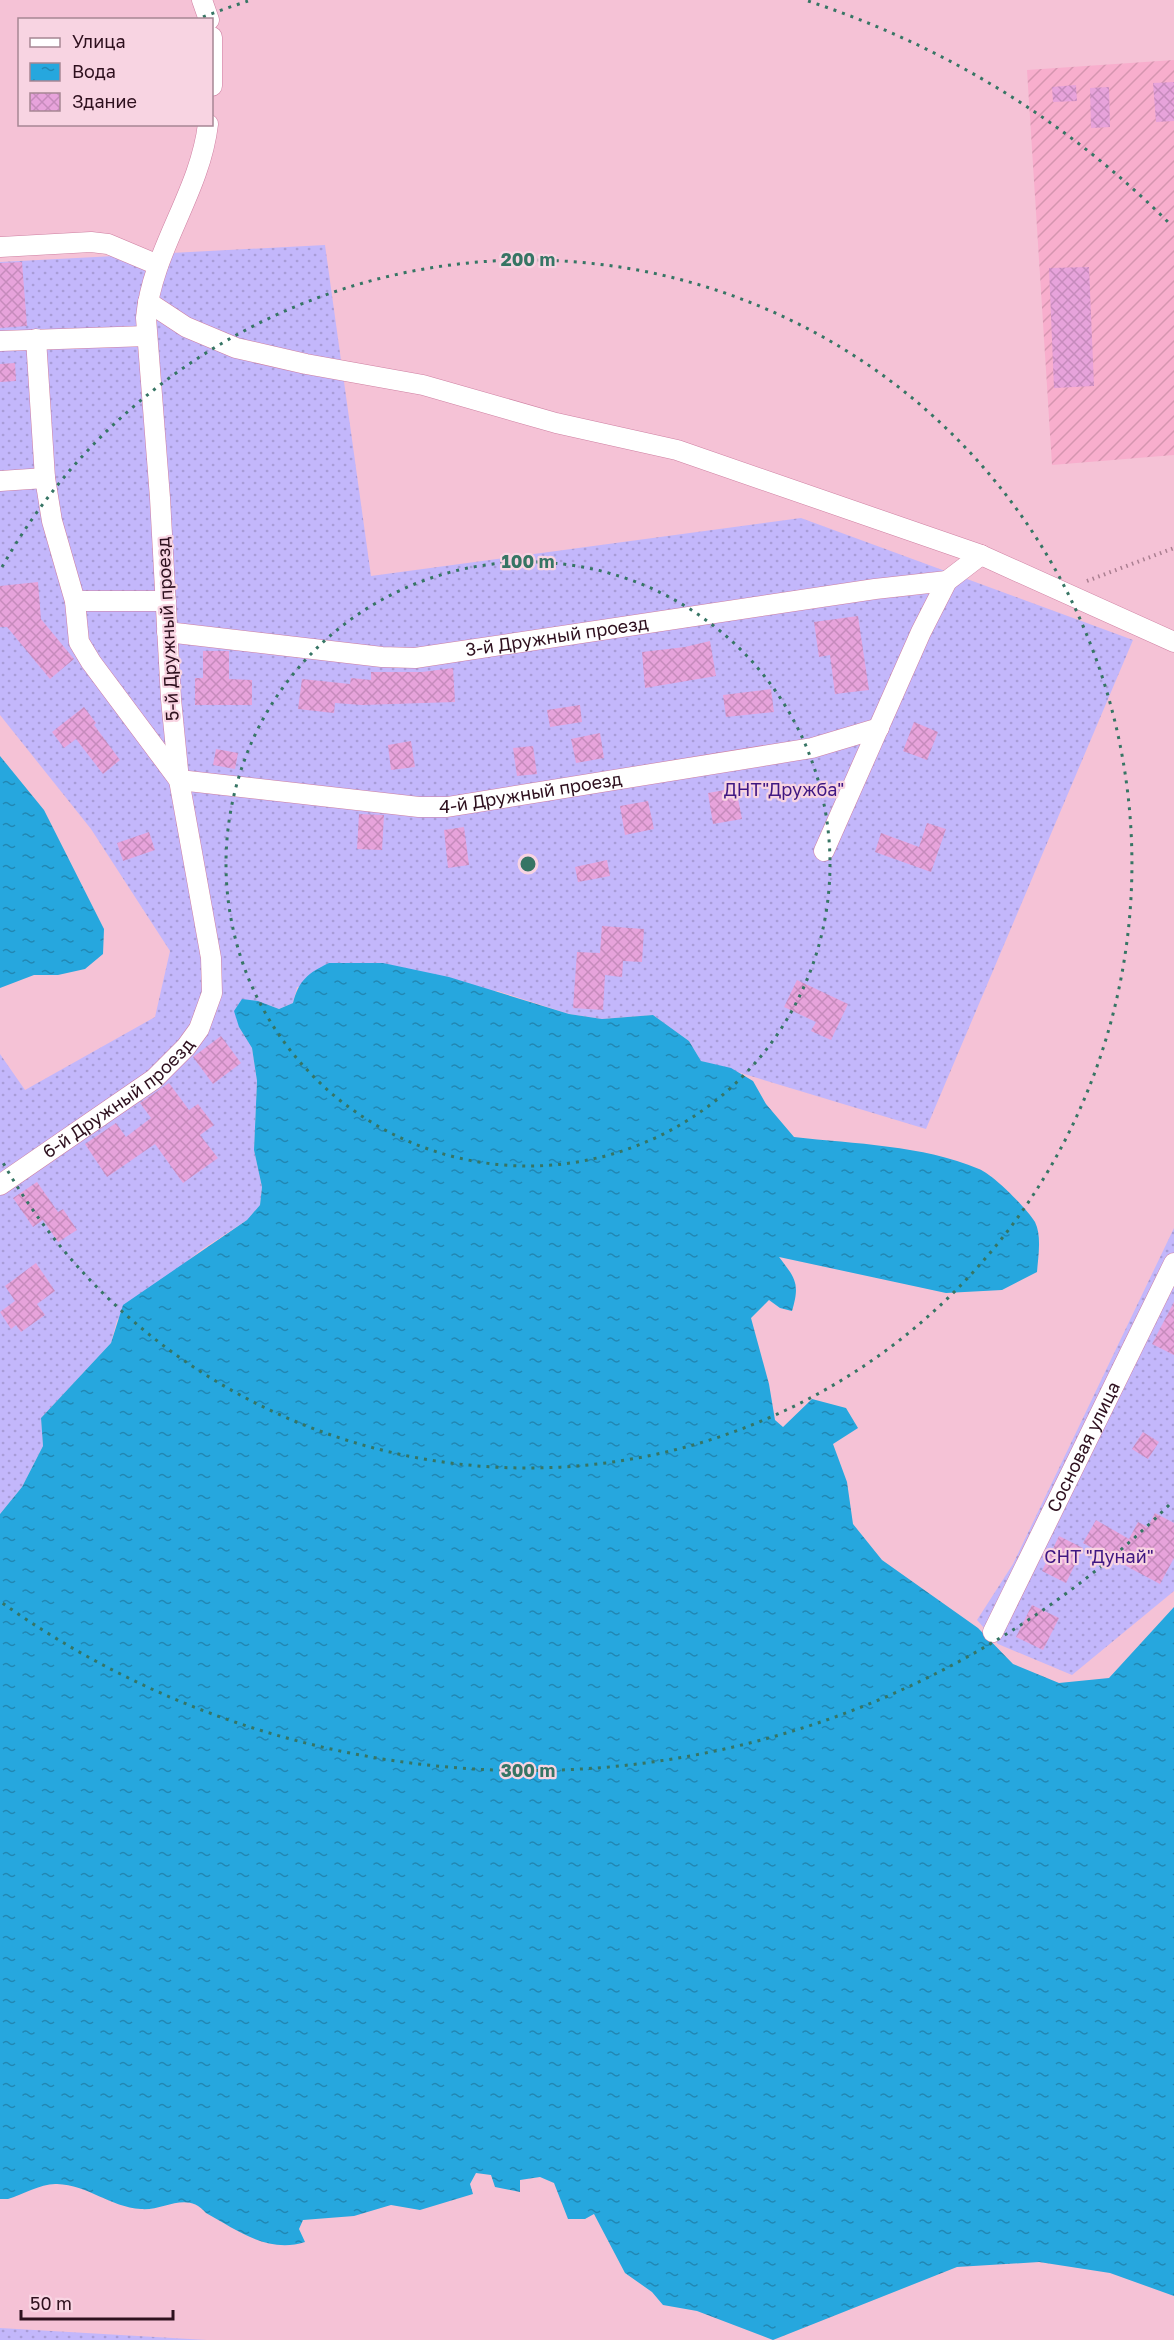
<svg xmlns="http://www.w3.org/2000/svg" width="1174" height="2340" font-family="'Golos Text',sans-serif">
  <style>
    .industrial { fill: url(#industrial-furrows) }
    .grass { fill: url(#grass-dots) }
    .water { fill: url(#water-ripples) }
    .building { fill: url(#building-cross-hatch) }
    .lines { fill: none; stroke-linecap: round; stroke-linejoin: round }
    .minor-casing { stroke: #ce7fa1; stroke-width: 21 }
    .path { stroke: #aa7f91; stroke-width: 4; stroke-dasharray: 1.5 4.5; stroke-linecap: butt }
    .minor { stroke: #fff; stroke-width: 20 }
    .ring { fill: none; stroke: #367564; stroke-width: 3; stroke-dasharray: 3 6 }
    .labels { text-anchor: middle; stroke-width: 4.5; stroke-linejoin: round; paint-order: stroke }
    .street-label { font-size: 18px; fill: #2e101e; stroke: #f8d4e2 }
    .park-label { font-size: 18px; fill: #3f1782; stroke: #f8d4e2 }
    .centre { fill: #367564; stroke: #f8d4e2; stroke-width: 3 }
    .ring-label { font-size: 18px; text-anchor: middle; font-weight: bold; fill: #367564; stroke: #f8d4e2; stroke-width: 4.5; stroke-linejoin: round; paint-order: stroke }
  </style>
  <defs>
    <pattern id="industrial-furrows" width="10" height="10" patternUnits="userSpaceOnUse" patternTransform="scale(1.5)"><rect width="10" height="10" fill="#f8aecd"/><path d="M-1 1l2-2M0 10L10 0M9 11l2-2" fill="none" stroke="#d595b0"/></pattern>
    <pattern id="grass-dots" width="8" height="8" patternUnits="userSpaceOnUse" patternTransform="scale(1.5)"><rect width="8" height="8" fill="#c3b7fb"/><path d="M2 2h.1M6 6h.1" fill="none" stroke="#a89cd7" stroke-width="1.8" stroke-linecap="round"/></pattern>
    <pattern id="water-ripples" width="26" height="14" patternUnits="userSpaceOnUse" patternTransform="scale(1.5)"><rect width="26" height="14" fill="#26a7de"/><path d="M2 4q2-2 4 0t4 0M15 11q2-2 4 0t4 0" fill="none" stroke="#2187b3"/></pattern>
    <pattern id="building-cross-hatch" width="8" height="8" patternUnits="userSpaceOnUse" patternTransform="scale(1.5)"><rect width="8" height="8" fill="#e7a3db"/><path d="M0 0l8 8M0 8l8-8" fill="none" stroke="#c68bbc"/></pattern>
  </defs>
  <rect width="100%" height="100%" fill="#f5c2d6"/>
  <path class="industrial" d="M 1174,60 L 1174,455 L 1052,465 L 1027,70 Z"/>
  <path class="grass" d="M 325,245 L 371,576 L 801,518 L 1133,640 L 926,1129 L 701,1061 L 689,1041 L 653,1015 L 602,1019 L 569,1014 L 498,991 L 297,987 L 293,1003 L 279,1009 L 258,1001 L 239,1027 L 252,1048 L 257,1081 L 254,1150 L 262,1187 L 260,1205 L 247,1220 L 201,1250 L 117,1320 L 111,1343 L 41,1418 L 43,1446 L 22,1487 L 0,1514 L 0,1054 L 25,1090 L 155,1017 L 170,951 L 91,829 L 0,715 L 0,262 Z
    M 1174,1228 L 1174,1591 L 1072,1675 L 998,1644 L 977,1620 L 1013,1564 Z
    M 0,2328 L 207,2340 L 0,2340 Z"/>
  <path class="water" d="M 0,756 L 44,810 L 104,929 L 103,954 L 85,969 L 58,975 L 34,975 L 0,988 Z
    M 329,963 L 383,963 L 449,977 L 569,1014 L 602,1019 L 653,1015 L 689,1041 L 701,1061 L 731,1068 L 753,1081 L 766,1104 L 794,1137 C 855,1144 922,1145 979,1169 C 994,1175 1026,1208 1035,1222 C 1042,1236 1038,1258 1037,1272 L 1002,1290 L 946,1293 L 779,1257 C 796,1279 800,1284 792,1311 L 780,1308 L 769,1300 L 751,1318 L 769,1384 L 775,1420 L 783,1427 L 812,1399 L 846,1408 L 858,1428 L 833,1444 L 847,1482 L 853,1524 L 882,1560 L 978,1628 L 1013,1664 L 1059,1683 L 1109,1678 L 1174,1607 L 1174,2296 L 1110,2273 L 1039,2262 L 957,2267 L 773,2340 L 697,2311 L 663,2305 L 652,2292 L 625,2273 L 594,2214 L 585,2219 L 568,2219 L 554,2183 L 540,2177 L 520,2180 L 520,2192 L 495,2187 L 491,2175 L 476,2173 L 470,2184 L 473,2194 L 420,2210 L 391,2205 L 354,2216 L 303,2220 L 299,2229 L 305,2242 C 268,2254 237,2230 206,2213 C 187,2190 164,2211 141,2209 C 110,2207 88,2185 57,2184 C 42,2183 22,2195 8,2199 L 0,2199 L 0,1514 L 22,1487 L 43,1446 L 41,1418 L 111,1343 L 123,1305 L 247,1220 L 260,1205 L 262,1187 L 254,1150 L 257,1081 L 252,1048 L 239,1027 L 234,1011 L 242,999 L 258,1001 L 279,1009 L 293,1003 C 299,980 308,973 329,963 Z"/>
  <path class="building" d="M 1174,82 L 1174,121 L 1156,122 L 1153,83 Z
    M 1076,85 L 1077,101 L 1053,102 L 1052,87 Z
    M 1109,87 L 1110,127 L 1091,128 L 1090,88 Z
    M 22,262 L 27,326 L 0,328 L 0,263 Z
    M 1089,267 L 1094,386 L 1054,388 L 1049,268 Z
    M 15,363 L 16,381 L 0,382 L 0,364 Z
    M 38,582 L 41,619 L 74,659 L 50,679 L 7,627 L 0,627 L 0,586 Z
    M 858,616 L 869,690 L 835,694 L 830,655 L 819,657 L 814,622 Z
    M 710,641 L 716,676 L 645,688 L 642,652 L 685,647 Z
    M 203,651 L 229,651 L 229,679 L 252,680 L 252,705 L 195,705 L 195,678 L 203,678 Z
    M 453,668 L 455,702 L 362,705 L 335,703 L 334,713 L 298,709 L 302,679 L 350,684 L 351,678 L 371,680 L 371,672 L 422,672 Z
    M 771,689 L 774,712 L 726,717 L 723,695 Z
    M 580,705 L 582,722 L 550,727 L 547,710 Z
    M 84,707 L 96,723 L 94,725 L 120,760 L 103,774 L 76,739 L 64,748 L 52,732 Z
    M 914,722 L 938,732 L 927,760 L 903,751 Z
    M 600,733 L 604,758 L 576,763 L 571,739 Z
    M 411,741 L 415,767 L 391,770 L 388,745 Z
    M 533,746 L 537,774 L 517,776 L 513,748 Z
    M 216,749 L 238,753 L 235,769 L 213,765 Z
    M 736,788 L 742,819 L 713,824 L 708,793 Z
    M 648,801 L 654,829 L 625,835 L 620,806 Z
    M 359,814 L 384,815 L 382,850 L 357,849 Z
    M 927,823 L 946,829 L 931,872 L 875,852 L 881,833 L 919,847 Z
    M 464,827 L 469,865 L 448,868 L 444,830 Z
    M 149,832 L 155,850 L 123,861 L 117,843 Z
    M 607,860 L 610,876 L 578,882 L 575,867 Z
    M 602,926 L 644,929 L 642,962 L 623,961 L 622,977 L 605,975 L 603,1010 L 573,1008 L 577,952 L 600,953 Z
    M 797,980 L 848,1004 L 831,1040 L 811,1031 L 816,1022 L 784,1007 Z
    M 221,1036 L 241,1063 L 213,1084 L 193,1057 Z
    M 169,1083 L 189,1110 L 198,1104 L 214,1125 L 200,1135 L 218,1158 L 183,1183 L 155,1144 L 107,1177 L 85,1144 L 116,1123 L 126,1137 L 151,1118 L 140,1103 Z
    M 37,1182 L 58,1212 L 63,1209 L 77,1230 L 58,1242 L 43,1220 L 33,1227 L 13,1198 Z
    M 36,1263 L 55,1291 L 37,1304 L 45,1315 L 21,1332 L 16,1325 L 11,1329 L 0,1312 L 15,1301 L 5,1286 Z
    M 1174,1302 L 1174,1355 L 1152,1344 Z
    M 1143,1432 L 1159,1442 L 1148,1459 L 1132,1449 Z
    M 1155,1513 L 1174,1523 L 1174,1558 L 1160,1584 L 1083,1543 L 1096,1520 L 1129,1539 L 1138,1522 L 1148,1527 Z
    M 1059,1536 L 1083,1548 L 1066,1583 L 1042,1571 Z
    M 1032,1605 L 1059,1618 L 1043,1650 L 1016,1637 Z"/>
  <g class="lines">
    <g class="minor-casing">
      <g id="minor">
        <path d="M 202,0 L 209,20"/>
        <path d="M 212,37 L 212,86"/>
        <path d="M 0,247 L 91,242 L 108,244 L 158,265"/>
        <path d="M 148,302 L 186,327 L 236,348 L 306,364 L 423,385 L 556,423 L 677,450 L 981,555 L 1174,642"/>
        <path id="s1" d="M 36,339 L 45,478 L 52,521 L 75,601 L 79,642 L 91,662 L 179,780 L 419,807 L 447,807 L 812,748 L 879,728"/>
        <path d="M 0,341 L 147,336"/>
        <path d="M 0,481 L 45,478"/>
        <path d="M 75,601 L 166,601"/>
        <path id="s2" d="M 167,632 L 382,657 L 415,658 L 875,589 L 947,581"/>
        <path d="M 824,851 L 921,632 L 947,581 L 981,555"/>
        <path id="s3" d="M 0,1185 L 154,1079 L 186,1047 L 199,1029 L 212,993 L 211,958 L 179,780 L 171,699 L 160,498 L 146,318 C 152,250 200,193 208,124"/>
        <path id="s4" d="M 993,1632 L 1174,1263"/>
      </g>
    </g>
    <path class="path" d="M 1087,581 L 1174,548"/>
    <use href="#minor" class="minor"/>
  </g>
  <g class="ring">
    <circle cx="528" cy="864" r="302"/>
    <path d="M2 567A604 604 0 1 1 2 1161"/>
    <path d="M1169 1505A907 907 0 0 1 1 1602M203 17A907 907 0 0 1 248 1M808 1A907 907 0 0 1 1169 223"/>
  </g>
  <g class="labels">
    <g class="street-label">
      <text transform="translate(168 629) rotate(-93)" y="6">5-й Дружный проезд</text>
      <text dy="6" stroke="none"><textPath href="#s2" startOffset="393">3-й Дружный проезд</textPath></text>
      <text dy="6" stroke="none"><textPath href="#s1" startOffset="832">4-й Дружный проезд</textPath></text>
      <text dy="6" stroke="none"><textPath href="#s3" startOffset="147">6-й Дружный проезд</textPath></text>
      <text dy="6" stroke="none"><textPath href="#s4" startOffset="206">Сосновая улица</textPath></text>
    </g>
    <g class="park-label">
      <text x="784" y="796">ДНТ"Дружба"</text>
      <text x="1099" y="1563">СНТ "Дунай"</text>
    </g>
  </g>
  <circle cx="528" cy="864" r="9" class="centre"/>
  <g class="ring-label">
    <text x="528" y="266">200 m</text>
    <text x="528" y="568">100 m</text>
    <text x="528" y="1777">300 m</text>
  </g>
  <rect x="18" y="18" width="195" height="108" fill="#f8d4e2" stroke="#a78694" stroke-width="1.5"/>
  <rect x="30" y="38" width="30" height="9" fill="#ffffff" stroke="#a78694" stroke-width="1.5"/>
  <text x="72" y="48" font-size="18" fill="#2e101e">Улица</text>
  <rect x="30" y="63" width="30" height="18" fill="url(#water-ripples)" stroke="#a78694" stroke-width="1.5"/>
  <text x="72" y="78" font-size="18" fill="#2e101e">Вода</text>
  <rect x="30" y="93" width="30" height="18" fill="url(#building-cross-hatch)" stroke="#a78694" stroke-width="1.5"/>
  <text x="72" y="108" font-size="18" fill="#2e101e">Здание</text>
  <path d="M21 2310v9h152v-9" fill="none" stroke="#2e101e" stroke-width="3"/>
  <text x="30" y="2310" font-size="18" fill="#2e101e" stroke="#f8d4e2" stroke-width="4.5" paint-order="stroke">50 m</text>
</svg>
